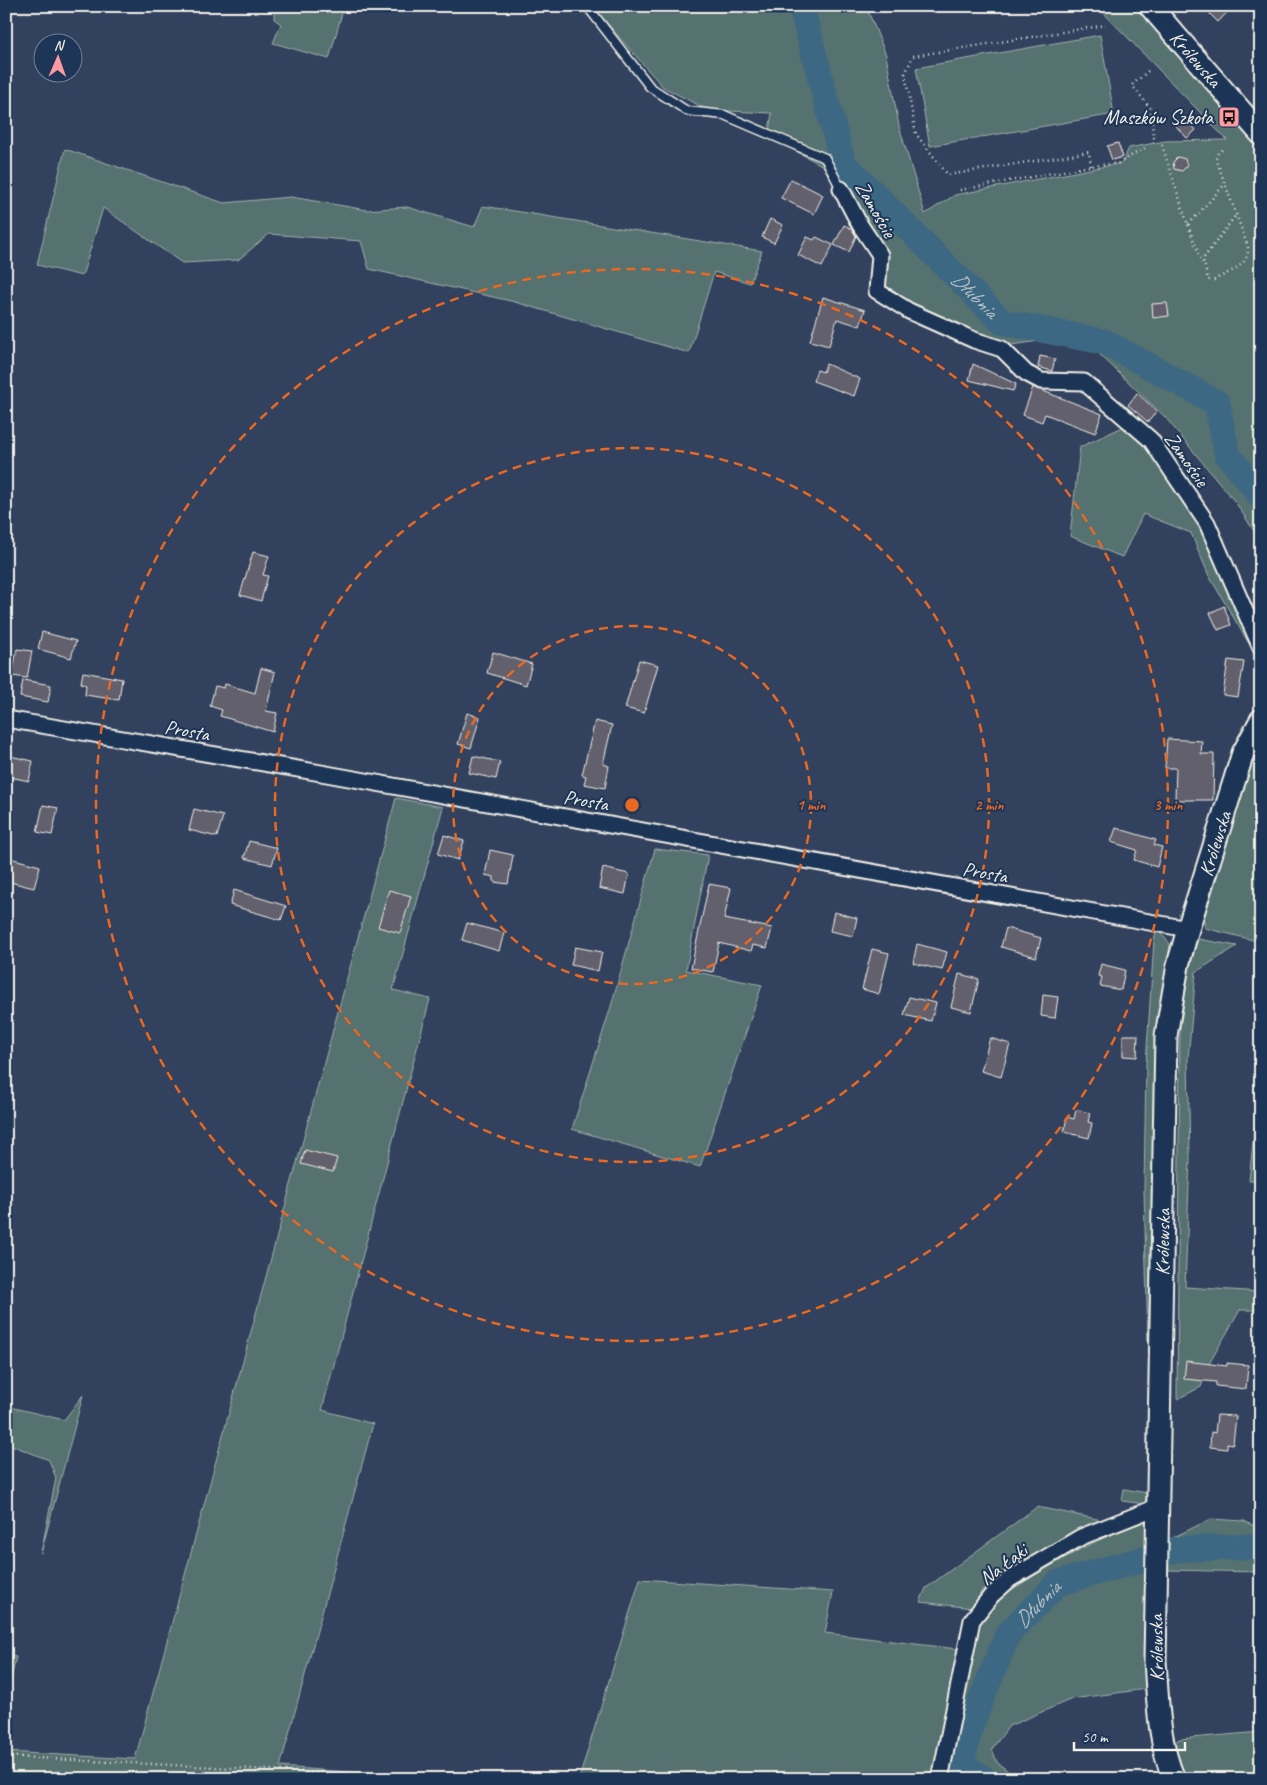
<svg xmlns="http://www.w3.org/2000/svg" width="1267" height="1785" font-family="Caveat,sans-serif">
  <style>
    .green { fill: #547170; stroke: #a4b1ac }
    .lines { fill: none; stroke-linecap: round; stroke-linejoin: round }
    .river { stroke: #3d6883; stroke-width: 26 }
    .building { fill: #62606d; stroke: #f4f1e8 }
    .lane-casing { stroke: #f4f1e8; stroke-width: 11 }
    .street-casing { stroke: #f4f1e8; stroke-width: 19 }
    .secondary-casing { stroke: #f4f1e8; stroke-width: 25 }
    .path { stroke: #f4f1e8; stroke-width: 2.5; stroke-dasharray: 1 4; stroke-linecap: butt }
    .lane { stroke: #1d3557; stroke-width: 8 }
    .street { stroke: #1d3557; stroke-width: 15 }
    .secondary { stroke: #1d3557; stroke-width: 21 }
    .ring { fill: none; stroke: #e96822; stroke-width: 2.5; stroke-dasharray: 9 6 }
    .labels { text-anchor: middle; stroke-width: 4; stroke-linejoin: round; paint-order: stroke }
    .street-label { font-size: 20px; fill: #f4f1e8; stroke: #1d3557 }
    .poi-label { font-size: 20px; fill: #f4f1e8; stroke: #1d3557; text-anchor: end }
    .water-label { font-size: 21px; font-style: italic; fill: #b4c1c5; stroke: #1d3557 }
    .centre { fill: #e96822; stroke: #1d3557; stroke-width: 2.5 }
    .ring-label { font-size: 15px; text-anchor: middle; font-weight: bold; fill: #e96822; stroke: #1d3557; stroke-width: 4; stroke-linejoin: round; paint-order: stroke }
  </style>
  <rect width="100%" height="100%" fill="#32425e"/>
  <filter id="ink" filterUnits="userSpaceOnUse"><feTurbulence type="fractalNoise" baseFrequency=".02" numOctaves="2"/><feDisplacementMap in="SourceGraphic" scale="10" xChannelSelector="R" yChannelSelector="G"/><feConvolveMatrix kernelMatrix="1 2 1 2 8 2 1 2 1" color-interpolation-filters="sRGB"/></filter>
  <g filter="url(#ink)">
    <path class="green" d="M 274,6 L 344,6 L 329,59 L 273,43 L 281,24 L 274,19 Z
      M 592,6 L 866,6 L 886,55 L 899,126 L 925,214 L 955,195 L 1122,163 L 1129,148 L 1165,141 L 1227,140 L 1097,6 L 1138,6 L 1229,113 L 1224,116 L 1230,123 L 1235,120 L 1261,151 L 1261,171 L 1258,173 L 1261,175 L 1261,542 L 1236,503 L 1165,417 L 1093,348 L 1046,340 L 1005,346 L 914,304 L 886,286 L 888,252 L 838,174 L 768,136 L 772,113 L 708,110 L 663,87 Z
      M 1100,35 L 1114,114 L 930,146 L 916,68 Z
      M 65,149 L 224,203 L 291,197 L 367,210 L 407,207 L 474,227 L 483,206 L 762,251 L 750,283 L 714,272 L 689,353 L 515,302 L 369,269 L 361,241 L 269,234 L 238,260 L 182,263 L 103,208 L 82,276 L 37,265 Z
      M 1127,425 L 1149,447 L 1198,519 L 1261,664 L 1209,576 L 1191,533 L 1143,514 L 1122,557 L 1070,536 L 1080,447 Z
      M 1261,732 L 1261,942 L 1205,928 L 1204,919 L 1238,795 Z
      M 396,798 L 443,807 L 393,990 L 430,999 L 322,1410 L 373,1424 L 280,1767 L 444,1779 L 6,1779 L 6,1752 L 135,1759 Z
      M 655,849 L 708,855 L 686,970 L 762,985 L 700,1167 L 572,1129 L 610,1010 Z
      M 1157,929 L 1170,944 L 1158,1024 L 1148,1344 L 1144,1189 L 1146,1064 L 1154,941 Z
      M 1198,939 L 1237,946 L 1196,972 L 1188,1058 L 1190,1159 L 1185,1287 L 1261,1292 L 1261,1310 L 1240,1310 L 1210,1362 L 1201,1387 L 1177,1399 L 1180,1029 L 1189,970 Z
      M 1261,1098 L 1261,1181 L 1249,1181 L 1257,1102 Z
      M 83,1395 L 41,1553 L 56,1478 L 49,1460 L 6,1443 L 6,1423 L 10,1407 L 64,1420 Z
      M 1124,1489 L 1147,1493 L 1145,1504 L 1122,1501 Z
      M 1037,1507 L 1107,1521 L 1036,1554 L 982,1590 L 973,1608 L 920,1602 L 926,1588 Z
      M 1146,1519 L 1146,1689 L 1072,1699 L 1009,1726 L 992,1749 L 997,1762 L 1017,1779 L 944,1779 L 982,1609 C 1035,1574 1087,1542 1146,1519 Z
      M 1211,1519 L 1244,1521 L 1261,1529 L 1261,1572 L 1167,1570 L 1168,1540 Z
      M 640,1579 L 833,1592 L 825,1633 L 957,1649 L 933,1779 L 579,1779 Z
      M 6,1655 L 16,1657 L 6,1702 Z
      M 1261,1732 L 1261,1779 L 1186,1779 L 1173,1744 L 1179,1739 Z"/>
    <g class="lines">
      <g class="river">
        <path id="s1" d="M 801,6 L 843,163 L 1002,322 L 1105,342 L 1217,403 L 1227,454 L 1261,496"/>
        <path id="s2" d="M 984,1779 L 961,1764 L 972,1722 L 1008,1634 L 1058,1583 L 1179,1549 L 1261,1546"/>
      </g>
    </g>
    <path class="building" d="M 1202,6 L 1233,6 L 1218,22 Z
      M 1184,116 L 1196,130 L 1187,138 L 1175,125 Z
      M 1118,143 L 1123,157 L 1112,160 L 1107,146 Z
      M 1178,157 L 1185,159 L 1187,166 L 1182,171 L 1174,169 L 1173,162 Z
      M 791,179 L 823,195 L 814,214 L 781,198 Z
      M 770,219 L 783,225 L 774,243 L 762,237 Z
      M 844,225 L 852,229 L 856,236 L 849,252 L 834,245 Z
      M 807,237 L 814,240 L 816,237 L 833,245 L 822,267 L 798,255 Z
      M 823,297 L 865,310 L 860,326 L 837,319 L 829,346 L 810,341 Z
      M 1167,303 L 1169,316 L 1153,318 L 1152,304 Z
      M 1040,356 L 1055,359 L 1052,371 L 1038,367 Z
      M 826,364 L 860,379 L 854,396 L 813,381 L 817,370 L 823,372 Z
      M 973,364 L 1016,384 L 1013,391 L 969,380 Z
      M 1033,387 L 1102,414 L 1095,433 L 1045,414 L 1042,422 L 1023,415 Z
      M 1137,393 L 1157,411 L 1148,422 L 1128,405 Z
      M 253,552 L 269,556 L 263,575 L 268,576 L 261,601 L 240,595 Z
      M 1224,606 L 1231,625 L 1218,630 L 1210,613 Z
      M 42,632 L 76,641 L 71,658 L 38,649 Z
      M 17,649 L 32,651 L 27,678 L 12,676 Z
      M 493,652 L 532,664 L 526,685 L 487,673 Z
      M 639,660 L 658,665 L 644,713 L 625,708 Z
      M 1228,660 L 1244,662 L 1238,697 L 1223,695 Z
      M 261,668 L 275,672 L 266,711 L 277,713 L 273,732 L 220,716 L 222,710 L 210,706 L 215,686 L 224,688 L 225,684 L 255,693 Z
      M 83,672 L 122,679 L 119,700 L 85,695 L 86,685 L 81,683 Z
      M 23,680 L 51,685 L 48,702 L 20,697 Z
      M 467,713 L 480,717 L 471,748 L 458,744 Z
      M 595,721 L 612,725 L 603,764 L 609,766 L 605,788 L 584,784 L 586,776 L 582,775 Z
      M 1167,739 L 1202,741 L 1201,754 L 1214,754 L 1213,800 L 1175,800 L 1176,768 L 1165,768 Z
      M 10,756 L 33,761 L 29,781 L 6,776 Z
      M 473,756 L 500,762 L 496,779 L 469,773 Z
      M 43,805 L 58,808 L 52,835 L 37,832 Z
      M 194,809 L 223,816 L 217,837 L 189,830 Z
      M 1116,828 L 1156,840 L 1154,845 L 1162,847 L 1157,867 L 1134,860 L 1137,850 L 1111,842 Z
      M 444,835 L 464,841 L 458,860 L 438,854 Z
      M 249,841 L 277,848 L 272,865 L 244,858 Z
      M 490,850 L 513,855 L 508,884 L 494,882 L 494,877 L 485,875 Z
      M 6,857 L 40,866 L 34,888 L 6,881 Z
      M 603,868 L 629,874 L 625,894 L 599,888 Z
      M 709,884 L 731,888 L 724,919 L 772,928 L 767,948 L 753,945 L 751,951 L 719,943 L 713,972 L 691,968 Z
      M 234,890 L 286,906 L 281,920 L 230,905 Z
      M 389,890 L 411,896 L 400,933 L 378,927 Z
      M 834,912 L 857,918 L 853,936 L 830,931 Z
      M 467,923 L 504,933 L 499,951 L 462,940 Z
      M 1006,928 L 1041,938 L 1036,957 L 1001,947 Z
      M 917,944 L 947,952 L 942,970 L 913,963 Z
      M 575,947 L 602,952 L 598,971 L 571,965 Z
      M 872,949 L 889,953 L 879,994 L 862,989 Z
      M 1101,964 L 1125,970 L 1121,990 L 1100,986 L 1102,977 L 1098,976 Z
      M 959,974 L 979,979 L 971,1012 L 951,1007 Z
      M 1043,995 L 1058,997 L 1055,1018 L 1041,1016 Z
      M 909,997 L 936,1003 L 931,1021 L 904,1015 Z
      M 1123,1035 L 1138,1035 L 1137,1057 L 1123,1056 Z
      M 990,1038 L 1010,1044 L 1001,1077 L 981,1071 Z
      M 1076,1110 L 1090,1113 L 1088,1122 L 1092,1123 L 1089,1138 L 1064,1132 L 1067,1117 L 1074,1119 Z
      M 305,1150 L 337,1158 L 333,1172 L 301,1164 Z
      M 1186,1361 L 1227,1366 L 1227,1363 L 1248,1365 L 1246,1389 L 1216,1386 L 1216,1382 L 1184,1379 Z
      M 1217,1415 L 1236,1416 L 1233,1444 L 1227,1443 L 1227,1449 L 1210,1447 L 1211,1432 L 1215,1433 Z"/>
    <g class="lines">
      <g class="lane-casing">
        <path id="lane" d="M 587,6 L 650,87 L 687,111 L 724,115 L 825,158 L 841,189"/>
      </g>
      <g class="street-casing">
        <path id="street" d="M 841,189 L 860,225 L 880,255 L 877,291 L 909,311 L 974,340 L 1002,349 L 1026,373 L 1041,381 L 1084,382 L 1151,440 L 1207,523 L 1261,648
          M 6,719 L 321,773 L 1188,929
          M 940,1779 L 972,1620 L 991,1596 L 1010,1579 L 1081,1537 L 1157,1507"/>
      </g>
      <g class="secondary-casing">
        <g id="secondary">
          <path id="s3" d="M 1150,6 L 1261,134"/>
          <path id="s4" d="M 1174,1779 C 1158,1742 1158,1701 1155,1661 L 1166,1036 L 1178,965 L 1188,929 L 1243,753 L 1261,720"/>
        </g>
      </g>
      <path class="path" d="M 1148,71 L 1132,85 L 1150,108 L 1155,146
        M 1162,145 L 1188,225 L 1225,184
        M 1222,150 L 1218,153 L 1216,159 L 1248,247 C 1250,266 1228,272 1214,280 L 1208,280 L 1203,259 L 1236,215
        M 1091,166 L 1089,152 L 948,175 L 916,134 L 905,74 L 913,56 L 1106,25
        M 960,190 L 1091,166 L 1119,163 L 1145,148
        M 1188,225 L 1202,263
        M 6,1756 C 136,1765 266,1767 395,1779"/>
      <use href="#lane" class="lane"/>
      <use href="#street" class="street"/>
      <use href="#secondary" class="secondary"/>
    </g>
  </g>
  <g class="ring">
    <circle cx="632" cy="805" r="179"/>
    <circle cx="632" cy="805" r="357"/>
    <circle cx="632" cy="805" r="536"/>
  </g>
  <defs>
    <g id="bus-square" transform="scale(1.125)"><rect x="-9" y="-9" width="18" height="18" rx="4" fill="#ff9aa2" stroke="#1d3557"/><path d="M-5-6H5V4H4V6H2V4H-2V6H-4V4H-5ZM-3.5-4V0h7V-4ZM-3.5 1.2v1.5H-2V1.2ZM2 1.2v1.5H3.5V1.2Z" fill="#111"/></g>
  </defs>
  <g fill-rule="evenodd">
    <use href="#bus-square" x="1229" y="117"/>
  </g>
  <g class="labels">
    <g class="street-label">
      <text dy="7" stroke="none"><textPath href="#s3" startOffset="70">Królewska</textPath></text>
      <text transform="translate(876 209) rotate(60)" y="7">Zamoście</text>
      <text transform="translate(1187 459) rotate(55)" y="7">Zamoście</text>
      <text transform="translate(187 730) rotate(10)" y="7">Prosta</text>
      <text transform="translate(586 800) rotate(10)" y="7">Prosta</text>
      <text dy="7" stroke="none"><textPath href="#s4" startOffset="944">Królewska</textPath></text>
      <text transform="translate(985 872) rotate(10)" y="7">Prosta</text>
      <text dy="7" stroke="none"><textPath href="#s4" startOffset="539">Królewska</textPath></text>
      <text transform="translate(1003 1564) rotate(-37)" y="7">Na Łąki</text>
      <text transform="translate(1156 1648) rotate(-91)" y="7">Królewska</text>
    </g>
    <g class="poi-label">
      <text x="1213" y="124">Maszków Szkoła</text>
    </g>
    <g class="water-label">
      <text dy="7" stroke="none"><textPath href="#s1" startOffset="349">Dłubnia</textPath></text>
      <text dy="7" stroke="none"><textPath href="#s2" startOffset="208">Dłubnia</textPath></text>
    </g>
  </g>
  <circle cx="632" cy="805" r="8" class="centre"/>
  <g class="ring-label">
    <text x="811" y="810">1 min</text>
    <text x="989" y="810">2 min</text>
    <text x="1168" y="810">3 min</text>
  </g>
  <rect width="1267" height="1785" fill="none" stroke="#1d3557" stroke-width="25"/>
  <rect x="12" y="12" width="1242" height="1760" fill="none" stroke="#f4f1e8" stroke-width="2" filter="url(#ink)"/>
  <g transform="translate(58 58) rotate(2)"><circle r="24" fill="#1d3557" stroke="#738091"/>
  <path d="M0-4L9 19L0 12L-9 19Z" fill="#ff9aa2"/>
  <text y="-8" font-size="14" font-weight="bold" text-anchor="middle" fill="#f4f1e8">N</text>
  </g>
  <path d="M1074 1742v8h111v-8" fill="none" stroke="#f4f1e8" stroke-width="2.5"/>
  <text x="1082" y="1742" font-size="15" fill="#f4f1e8" stroke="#1d3557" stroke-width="4" paint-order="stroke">50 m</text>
</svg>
